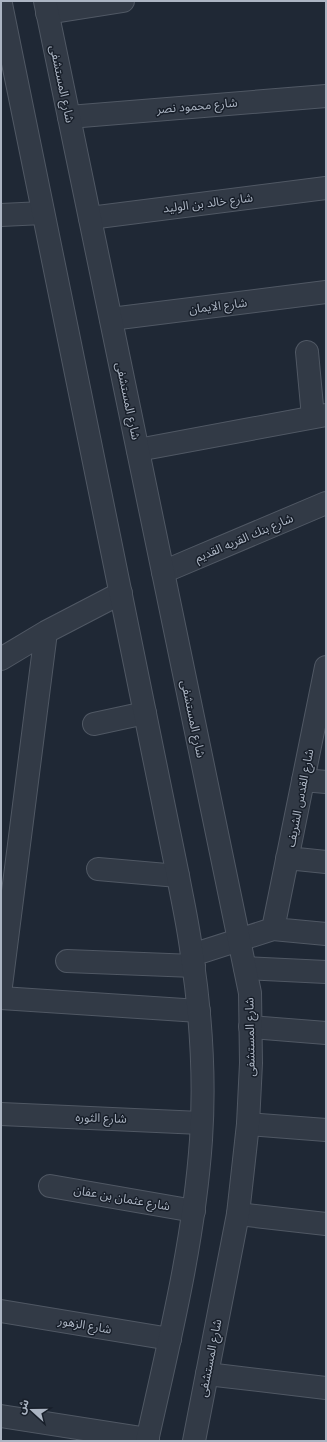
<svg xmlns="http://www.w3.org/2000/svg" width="327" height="1442" font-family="'Noto Sans','Noto Sans Arabic',sans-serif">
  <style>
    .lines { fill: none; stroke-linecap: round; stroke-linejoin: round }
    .minor-casing { stroke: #505864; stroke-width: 24 }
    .tertiary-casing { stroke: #505864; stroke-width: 24 }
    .minor { stroke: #323a46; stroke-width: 22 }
    .tertiary { stroke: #323a46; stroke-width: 22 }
    .labels { text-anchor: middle; stroke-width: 3; stroke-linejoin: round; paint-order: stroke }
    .street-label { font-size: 12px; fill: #acb5c3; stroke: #181f2a }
  </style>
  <rect width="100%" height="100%" fill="#1f2835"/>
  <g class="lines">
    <g class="minor-casing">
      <path id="minor" d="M 47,13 L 123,1
        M 69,117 L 326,96
        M 1,215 L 43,213
        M 90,218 L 326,188
        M 111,319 L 326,292
        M 307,352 L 313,417
        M 138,450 L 326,415
        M 163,572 L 326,503
        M 1,659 L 46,632 L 121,593
        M 94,724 L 145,713
        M 303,780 L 326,782
        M 287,858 L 326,862
        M 98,869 L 178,876
        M 273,929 L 326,667
        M 192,955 L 273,929 L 326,934
        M 67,961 L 194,966
        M 245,968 L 326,972
        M 1,986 L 46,632
        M 1,998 L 199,1011
        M 250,1027 L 326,1033
        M 1,1114 L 201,1123
        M 248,1124 L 326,1130
        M 50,1186 L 194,1211
        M 238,1214 L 326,1224
        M 1,1311 L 170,1339
        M 207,1374 L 326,1388
        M 1,1416 L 148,1439"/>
    </g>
    <g class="tertiary-casing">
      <path id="tertiary" d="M 45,1 L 250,993 L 251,1063 L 248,1124 L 238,1214 L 194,1441
        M 1,4 L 178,876 C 183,903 189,929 192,956 C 201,1016 205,1080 201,1140 C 194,1242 169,1342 147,1441"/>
    </g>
    <use href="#minor" class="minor"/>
    <use href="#tertiary" class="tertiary"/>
  </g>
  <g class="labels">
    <g class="street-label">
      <text transform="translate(62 84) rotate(78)" y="4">شارع المستشفى</text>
      <text transform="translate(197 106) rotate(-5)" y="4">شارع محمود نصر</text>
      <text transform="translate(208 203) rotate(-7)" y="4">شارع خالد بن الوليد</text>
      <text transform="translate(218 306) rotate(-7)" y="4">شارع الايمان</text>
      <text transform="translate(128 401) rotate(78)" y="4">شارع المستشفى</text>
      <text transform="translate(244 538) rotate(-23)" y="4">شارع بنك القريه القديم</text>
      <text transform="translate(193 719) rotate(78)" y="4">شارع المستشفى</text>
      <text transform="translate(300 798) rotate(-79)" y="4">شارع القدس الشريف</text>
      <text transform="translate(250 1037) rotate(-91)" y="4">شارع المستشفى</text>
      <text transform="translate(101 1118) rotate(2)" y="4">شارع الثوره</text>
      <text transform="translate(122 1198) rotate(10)" y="4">شارع عثمان بن عفان</text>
      <text transform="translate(85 1325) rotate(10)" y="4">شارع الزهور</text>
      <text transform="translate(210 1358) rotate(-79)" y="4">شارع المستشفى</text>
    </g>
  </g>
  <rect width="327" height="1442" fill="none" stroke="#acb5c3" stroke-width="4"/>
  <g transform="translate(32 1410) rotate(291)" stroke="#181f2a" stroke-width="3" paint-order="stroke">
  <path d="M0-3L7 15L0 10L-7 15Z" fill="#acb5c3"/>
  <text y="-6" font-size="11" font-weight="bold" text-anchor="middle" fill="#acb5c3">ش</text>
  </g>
</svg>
